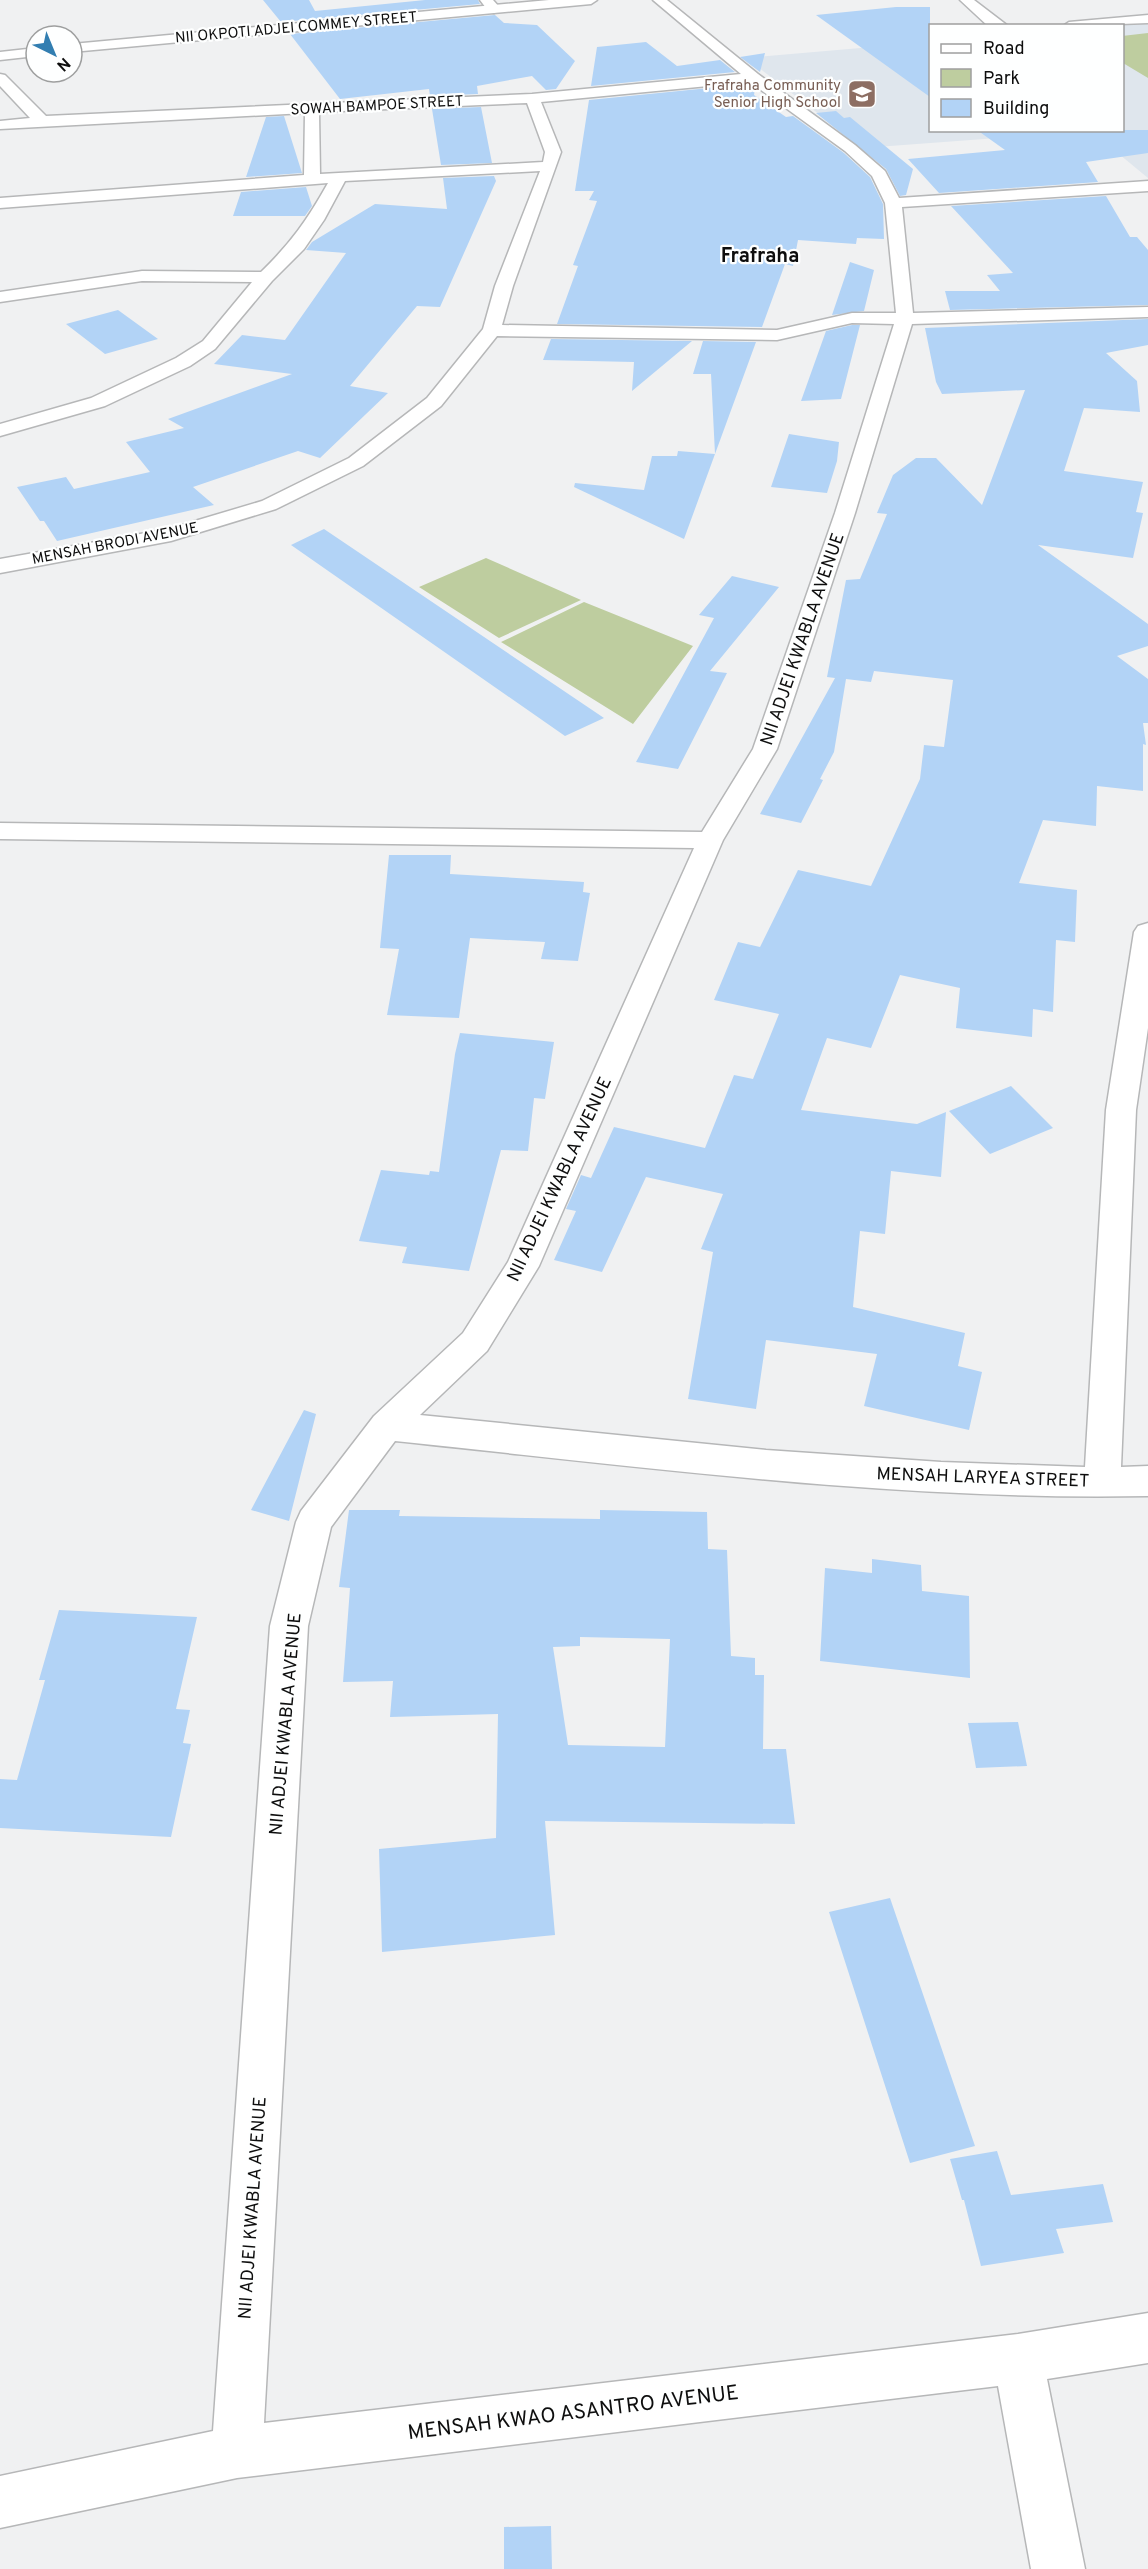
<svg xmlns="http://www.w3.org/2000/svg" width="1148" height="2569" font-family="Overpass,sans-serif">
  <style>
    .built { fill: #dfe6ed }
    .green { fill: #becd9f }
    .building { fill: #b2d3f6; fill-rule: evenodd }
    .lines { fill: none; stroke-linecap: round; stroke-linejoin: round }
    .minor-casing { stroke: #b6b7b8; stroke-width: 3 }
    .tertiary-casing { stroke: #b6b7b8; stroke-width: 3 }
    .minor { fill: #fff; fill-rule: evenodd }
    .tertiary { fill: #fff; fill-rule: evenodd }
    .labels { text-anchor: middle; stroke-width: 4.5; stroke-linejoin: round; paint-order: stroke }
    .far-street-label { font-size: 15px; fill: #0e0e0e; stroke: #feffff }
    .far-education-label { font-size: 15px; fill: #785e54; stroke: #feffff; text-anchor: end }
    .street-label { font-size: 18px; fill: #0e0e0e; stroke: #feffff }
    .far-district-label { font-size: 20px; font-weight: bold; fill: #0e0e0e; stroke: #feffff }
    .near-street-label { font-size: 21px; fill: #0e0e0e; stroke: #feffff }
  </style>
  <rect width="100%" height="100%" fill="#f0f1f2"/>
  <path class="built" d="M 1148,23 L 1148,178 L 1091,131 L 863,148 L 746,58 L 930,42 L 930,130 L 1122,130 L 1122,26 L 1115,25 Z"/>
  <path class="green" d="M 1148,33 L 1148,78 L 1123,63 L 1122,36 Z
    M 486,558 L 581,600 L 499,638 L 419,587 Z
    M 584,602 L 693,646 L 633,724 L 501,642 Z"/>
  <path class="building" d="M 263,0 L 309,0 L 315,11 L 425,0 L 478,0 L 480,4 L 281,22 Z
    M 896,7 L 930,7 L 930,97 L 816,15 Z
    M 495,15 L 504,23 L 537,25 L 575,61 L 556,89 L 546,90 L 532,76 L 477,86 L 478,94 L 430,96 L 429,89 L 340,99 L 290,34 Z
    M 646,42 L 677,66 L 720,60 L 735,72 L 591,86 L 597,47 Z
    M 765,53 L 760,72 L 740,57 Z
    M 749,84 L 755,89 L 754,95 L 786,117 L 793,116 L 844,153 L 870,177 L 883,204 L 884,239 L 857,238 L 856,244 L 798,240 L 793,266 L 785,264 L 762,327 L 557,324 L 578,266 L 573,265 L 597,201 L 589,200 L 594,191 L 575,191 L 589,100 Z
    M 481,107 L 492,163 L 441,165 L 432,109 Z
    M 836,111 L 844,118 L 850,117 L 913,169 L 906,195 L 900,196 L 886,169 L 816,113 Z
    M 284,116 L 302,173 L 246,177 L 266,117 Z
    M 977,130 L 1148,130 L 1148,153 L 1086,162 L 1098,182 L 939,193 L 908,159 L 1005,150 Z
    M 494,176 L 496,181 L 440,307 L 417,306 L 350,386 L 388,393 L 320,458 L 298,451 L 193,487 L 214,505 L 57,541 L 44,521 L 40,521 L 17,487 L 66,477 L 74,489 L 150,472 L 126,442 L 184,428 L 168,419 L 292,374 L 214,364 L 242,335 L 285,340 L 346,253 L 306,250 L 312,242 L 375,204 L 447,209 L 443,178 Z
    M 306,187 L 312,206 L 305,216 L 233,216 L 241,192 Z
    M 1106,196 L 1130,237 L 1137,237 L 1148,250 L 1148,305 L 950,310 L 945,291 L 1000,291 L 987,275 L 1013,273 L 951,206 Z
    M 850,262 L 874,270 L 864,311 L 832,315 Z
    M 118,310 L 158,339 L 105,354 L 66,324 Z
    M 1148,319 L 1148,345 L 1106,353 L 1137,381 L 1140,412 L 1084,408 L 1064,471 L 1143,482 L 1136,512 L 1143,513 L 1133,558 L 1038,545 L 1148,624 L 1148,646 L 1117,656 L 1148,679 L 1148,723 L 1143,723 L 1146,745 L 1143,744 L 1143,791 L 1097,786 L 1096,826 L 1043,820 L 1019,883 L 1077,890 L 1075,942 L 1056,940 L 1053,1012 L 1033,1009 L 1032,1037 L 956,1028 L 960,988 L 900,975 L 871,1048 L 827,1038 L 801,1110 L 917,1124 L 946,1112 L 941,1177 L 891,1171 L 885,1234 L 860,1231 L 853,1307 L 965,1333 L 958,1366 L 982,1372 L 969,1430 L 864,1406 L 877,1354 L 766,1340 L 756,1409 L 688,1399 L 713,1252 L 701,1249 L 723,1194 L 646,1177 L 602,1272 L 554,1260 L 576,1211 L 566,1209 L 581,1175 L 591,1178 L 614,1127 L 705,1148 L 734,1075 L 753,1079 L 779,1014 L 714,1000 L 738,942 L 760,947 L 798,870 L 871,886 L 920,779 L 924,745 L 944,747 L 953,680 L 874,671 L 871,682 L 846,679 L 834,752 L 820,779 L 823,780 L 801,823 L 760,814 L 835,678 L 827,677 L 846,580 L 860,579 L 887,514 L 877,513 L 893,475 L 916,458 L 936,458 L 982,505 L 1025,390 L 942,394 L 936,382 L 925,328 Z
    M 852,325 L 860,325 L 841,399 L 801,401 L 826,331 Z
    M 551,339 L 692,341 L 632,391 L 634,362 L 543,360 Z
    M 703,341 L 756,342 L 715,454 L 711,374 L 693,374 Z
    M 789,434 L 839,442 L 837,461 L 827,493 L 771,487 Z
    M 678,451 L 715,454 L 684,539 L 574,487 L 575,483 L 644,490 L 652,456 L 677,456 Z
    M 324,529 L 604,718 L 565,736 L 291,545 Z
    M 732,576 L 779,587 L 710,671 L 727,673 L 678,769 L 636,762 L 714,618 L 699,615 Z
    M 389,855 L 451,855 L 450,874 L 584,882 L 583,892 L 590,893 L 578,961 L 541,959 L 545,942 L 470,938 L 459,1018 L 387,1015 L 399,949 L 380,948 Z
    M 460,1033 L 554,1042 L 545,1099 L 534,1098 L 528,1151 L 501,1150 L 469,1271 L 402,1263 L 407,1247 L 359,1241 L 381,1170 L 429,1175 L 430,1171 L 439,1172 L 455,1054 Z
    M 1011,1086 L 1053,1128 L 990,1154 L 949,1111 Z
    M 304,1410 L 316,1414 L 289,1521 L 251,1510 Z
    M 349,1510 L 400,1510 L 399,1516 L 600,1519 L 600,1510 L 707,1512 L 708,1549 L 727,1550 L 731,1656 L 755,1658 L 755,1675 L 764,1675 L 763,1749 L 786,1749 L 795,1824 L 545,1821 L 555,1935 L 382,1952 L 379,1849 L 496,1838 L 498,1714 L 390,1717 L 393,1681 L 343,1682 L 350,1588 L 339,1587 ZM 580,1637 L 670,1639 L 665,1747 L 568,1745 L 553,1647 L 580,1646 Z
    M 872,1559 L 921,1565 L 922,1591 L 969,1596 L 970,1678 L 820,1661 L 825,1568 L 872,1573 Z
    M 59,1610 L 197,1617 L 176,1709 L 190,1710 L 183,1743 L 191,1744 L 171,1837 L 0,1828 L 0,1779 L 17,1780 L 45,1680 L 39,1680 Z
    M 1018,1722 L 1027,1766 L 976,1768 L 968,1723 Z
    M 890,1898 L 975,2146 L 910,2163 L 829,1912 Z
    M 997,2151 L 1011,2195 L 1103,2184 L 1113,2222 L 1056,2229 L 1064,2253 L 981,2266 L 964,2200 L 962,2200 L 950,2159 Z
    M 551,2526 L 552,2569 L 504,2569 L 504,2527 Z"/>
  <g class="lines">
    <g class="minor-casing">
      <path id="minor" d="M 480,0 L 493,0 L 501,9 L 494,13 L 489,12 Z
        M 653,0 L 667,0 L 758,74 L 855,145 L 885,171 L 899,198 L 1148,181 L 1148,191 L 902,207 L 913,313 L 1148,307 L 1148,317 L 912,324 L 855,513 L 777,749 L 723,840 L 539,1266 L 487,1351 L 420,1415 L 766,1450 L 941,1462 L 1085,1467 L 1106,1110 L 1134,932 L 1138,926 L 1148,923 L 1148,1028 L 1136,1110 L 1121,1467 L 1148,1466 L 1148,1496 C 896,1501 645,1467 395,1441 L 331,1527 L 308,1626 L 264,2423 L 1018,2334 L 1148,2313 L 1148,2363 L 1047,2379 L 1085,2569 L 1031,2569 L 998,2386 L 237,2478 L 0,2528 L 0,2476 L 213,2431 L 270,1626 L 296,1522 L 301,1511 L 374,1416 L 463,1333 L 508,1262 L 694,848 L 0,839 L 0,823 L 702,832 L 753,749 L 835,513 L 894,324 L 852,323 L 777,340 L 497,336 L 441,406 L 363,466 L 276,509 L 171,541 L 0,573 L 0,559 L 168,529 L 262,501 L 349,458 L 427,398 L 483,329 L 495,286 L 540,171 L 345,181 L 324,220 L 304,249 L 272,281 L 215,349 L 190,366 L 105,406 L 0,436 L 0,424 L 91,398 L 176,358 L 203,341 L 252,282 L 142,281 L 0,302 L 0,292 L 142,271 L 261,272 C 291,243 308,219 328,183 L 0,208 L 0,198 L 304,175 L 305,113 L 0,129 L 0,121 L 30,118 L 0,86 L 0,74 L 5,75 L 46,116 L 532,94 L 741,74 ZM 750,82 L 845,151 L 872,176 L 885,203 L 896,313 L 852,313 L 777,330 L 502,325 L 513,286 L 561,152 L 541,102 ZM 527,103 L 545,152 L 543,162 L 320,174 L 319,112 Z
        M 960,0 L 974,0 L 1008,26 L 988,26 Z
        M 1148,15 L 1148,23 L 1063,26 L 1069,22 Z"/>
    </g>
    <g class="tertiary-casing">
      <path id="tertiary" d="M 549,0 L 597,0 L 591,4 L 72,52 L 72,44 Z
        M 36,48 L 36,56 L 0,60 L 0,52 Z"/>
    </g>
    <use href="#minor" class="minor"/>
    <use href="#tertiary" class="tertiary"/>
  </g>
  <defs>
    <g id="school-square" transform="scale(1.5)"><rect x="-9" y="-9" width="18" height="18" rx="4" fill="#8d6e63" stroke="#feffff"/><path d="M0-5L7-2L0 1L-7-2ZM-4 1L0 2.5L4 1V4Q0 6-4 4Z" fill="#fff"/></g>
  </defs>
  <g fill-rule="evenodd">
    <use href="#school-square" x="862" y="94"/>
  </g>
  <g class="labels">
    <g class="far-street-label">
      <text transform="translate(296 27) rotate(-5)" y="5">NII OKPOTI ADJEI COMMEY STREET</text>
      <text transform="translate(377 105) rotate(-3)" y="5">SOWAH BAMPOE STREET</text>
      <text transform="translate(115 543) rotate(-11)" y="5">MENSAH BRODI AVENUE</text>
    </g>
    <g class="far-education-label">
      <text x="841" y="90">Frafraha Community<tspan x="841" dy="17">Senior High School</tspan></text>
    </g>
    <g class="street-label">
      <text transform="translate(802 639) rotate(-71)" y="6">NII ADJEI KWABLA AVENUE</text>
      <text transform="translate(559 1179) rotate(-65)" y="6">NII ADJEI KWABLA AVENUE</text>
      <text transform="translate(983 1477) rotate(2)" y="6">MENSAH LARYEA STREET</text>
      <text transform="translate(285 1724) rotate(-85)" y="6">NII ADJEI KWABLA AVENUE</text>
      <text transform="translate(252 2208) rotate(-86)" y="6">NII ADJEI KWABLA AVENUE</text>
    </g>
    <g class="far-district-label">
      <text x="760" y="262">Frafraha</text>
    </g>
    <g class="near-street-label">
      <text transform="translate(573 2412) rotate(-7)" y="7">MENSAH KWAO ASANTRO AVENUE</text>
    </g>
  </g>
  <rect x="929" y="24" width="195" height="108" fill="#feffff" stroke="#9e9f9f" stroke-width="1.5"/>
  <rect x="941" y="44" width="30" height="9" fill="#ffffff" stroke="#9e9f9f" stroke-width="1.5"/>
  <text x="983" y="54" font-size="18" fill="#0e0e0e">Road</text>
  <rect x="941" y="69" width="30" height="18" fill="#becd9f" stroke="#9e9f9f" stroke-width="1.5"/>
  <text x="983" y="84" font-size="18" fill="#0e0e0e">Park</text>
  <rect x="941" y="99" width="30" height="18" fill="#b2d3f6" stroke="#9e9f9f" stroke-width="1.5"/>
  <text x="983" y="114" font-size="18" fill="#0e0e0e">Building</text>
  <g transform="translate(54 54) rotate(137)"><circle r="28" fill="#feffff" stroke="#9e9f9f" stroke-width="1.5"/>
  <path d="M0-4.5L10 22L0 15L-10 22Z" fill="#327eb1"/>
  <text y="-9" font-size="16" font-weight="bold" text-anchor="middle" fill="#0e0e0e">N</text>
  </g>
</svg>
